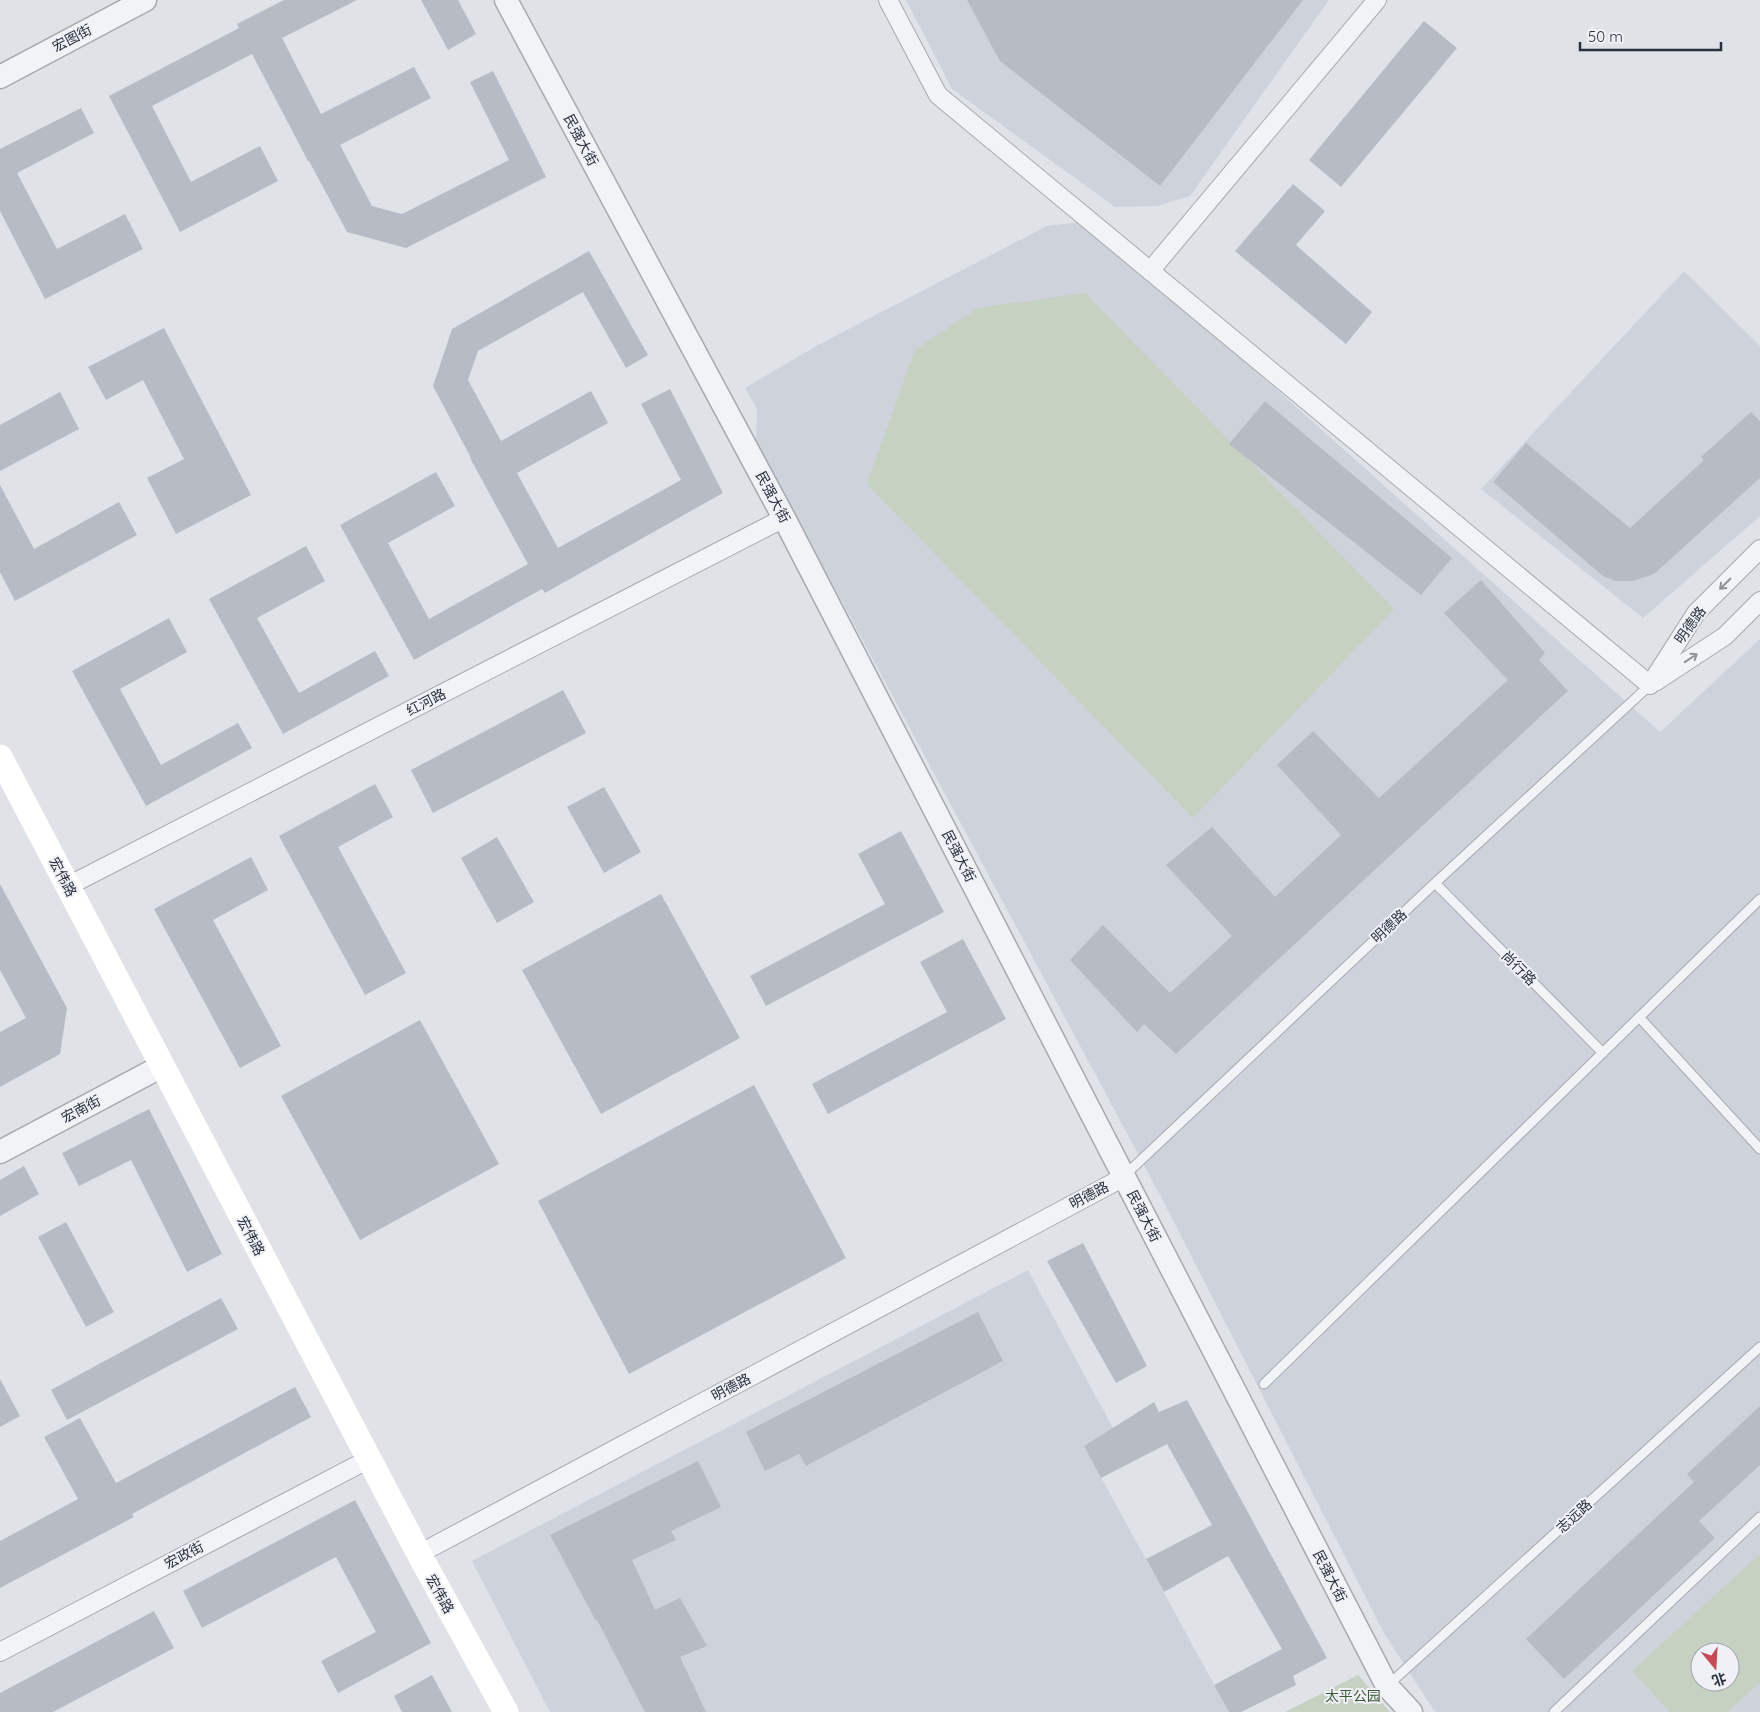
<svg xmlns="http://www.w3.org/2000/svg" width="1760" height="1712" font-family="Quicksand,'Noto Sans SC',sans-serif">
  <style>
    .built { fill: #ced2da; fill-rule: evenodd }
    .green { fill: #c5d1c1; fill-rule: evenodd }
    .building { fill: #b7bcc4 }
    .lines { fill: none; stroke-linecap: round; stroke-linejoin: round }
    .service-casing { stroke: #a5aab2; stroke-width: 11 }
    .minor-casing { stroke: #a5aab2; stroke-width: 20 }
    .tertiary-casing { stroke: #a5aab2; stroke-width: 25 }
    .service { stroke: #f2f3f6; stroke-width: 9 }
    .minor { stroke: #f2f3f6; stroke-width: 18 }
    .tertiary { stroke: #f2f3f6; stroke-width: 22 }
    .secondary { stroke: #fff; stroke-width: 25 }
    .oneway { stroke: #8e929a }
    .labels { text-anchor: middle; stroke-width: 4; stroke-linejoin: round; paint-order: stroke }
    .street-label { font-size: 14px; fill: #29303e; stroke: #eff1f6 }
    .park-label { font-size: 14px; fill: #3c5937; stroke: #eff1f6 }
  </style>
  <rect width="100%" height="100%" fill="#dfe3e8"/>
  <path class="built" d="M 906,0 L 1329,0 L 1190,196 L 1157,206 L 1115,207 L 952,89 Z
    M 1088,221 L 1660,732 L 1760,639 L 1760,1712 L 1436,1712 L 1433,1709 L 1384,1633 L 1160,1195 L 756,441 L 757,409 L 745,388 L 818,345 L 1047,226 ZM 1700,1652 L 1730,1652 L 1730,1682 L 1700,1682 Z
    M 1684,271 L 1760,346 L 1760,516 L 1643,618 L 1481,489 Z
    M 1028,1270 L 1114,1430 L 1084,1446 L 1229,1712 L 550,1712 L 472,1561 Z"/>
  <path class="green" d="M 1085,293 L 1394,609 L 1193,818 L 867,484 L 915,350 L 978,308 Z
    M 1760,1554 L 1760,1682 L 1727,1712 L 1670,1712 L 1632,1671 ZM 1700,1652 L 1730,1652 L 1730,1682 L 1700,1682 Z
    M 1358,1675 L 1390,1712 L 1285,1712 Z"/>
  <path class="building" d="M 284,0 L 357,0 L 282,38 L 321,114 L 414,67 L 431,98 L 340,145 L 372,206 L 402,214 L 509,160 L 470,82 L 493,71 L 546,177 L 406,248 L 347,232 L 309,161 L 308,161 L 252,54 L 152,106 L 191,182 L 260,146 L 278,181 L 180,232 L 109,96 L 239,28 L 237,24 Z
    M 421,0 L 458,0 L 476,34 L 448,50 Z
    M 967,0 L 1303,0 L 1160,186 L 1000,61 Z
    M 1424,21 L 1457,48 L 1341,187 L 1309,160 Z
    M 81,108 L 94,133 L 17,173 L 57,249 L 125,214 L 143,249 L 45,299 L 0,211 L 0,149 Z
    M 1293,184 L 1325,211 L 1296,245 L 1372,312 L 1346,344 L 1235,251 Z
    M 589,251 L 648,355 L 626,368 L 583,292 L 478,351 L 468,380 L 501,441 L 591,391 L 608,423 L 517,473 L 558,548 L 681,480 L 641,404 L 670,389 L 723,493 L 545,593 L 542,589 L 414,660 L 340,525 L 436,472 L 455,506 L 388,543 L 429,619 L 528,564 L 470,458 L 471,458 L 433,386 L 452,329 Z
    M 164,328 L 251,495 L 176,534 L 147,478 L 184,459 L 143,380 L 106,400 L 88,367 Z
    M 60,392 L 79,429 L 0,471 L 0,425 Z
    M 1265,401 L 1452,558 L 1421,595 L 1229,444 Z
    M 1751,412 L 1760,421 L 1760,478 L 1654,574 L 1633,581 L 1616,581 L 1603,576 L 1493,482 L 1526,443 L 1630,528 L 1704,460 L 1701,457 Z
    M 0,485 L 34,549 L 119,502 L 137,535 L 15,601 L 0,572 Z
    M 306,546 L 325,581 L 257,618 L 299,693 L 375,651 L 389,676 L 283,734 L 209,599 Z
    M 1481,580 L 1545,653 L 1539,660 L 1568,691 L 1176,1054 L 1144,1024 L 1137,1032 L 1070,960 L 1103,925 L 1170,993 L 1232,936 L 1166,865 L 1212,827 L 1275,897 L 1341,835 L 1277,765 L 1313,731 L 1379,798 L 1508,680 L 1444,613 Z
    M 169,618 L 187,652 L 120,689 L 161,765 L 238,723 L 252,748 L 146,806 L 72,671 Z
    M 563,690 L 586,733 L 433,813 L 411,770 Z
    M 375,784 L 393,817 L 338,847 L 406,973 L 365,995 L 279,836 Z
    M 604,787 L 641,852 L 604,873 L 567,807 Z
    M 901,831 L 944,912 L 766,1006 L 750,976 L 885,904 L 858,854 Z
    M 497,837 L 534,902 L 497,923 L 461,858 Z
    M 251,857 L 268,890 L 213,920 L 281,1046 L 240,1068 L 154,909 Z
    M 0,884 L 67,1008 L 60,1054 L 0,1087 L 0,1032 L 26,1018 L 0,970 Z
    M 661,894 L 740,1038 L 601,1114 L 522,970 Z
    M 963,939 L 1006,1019 L 828,1114 L 812,1084 L 947,1012 L 920,962 Z
    M 420,1020 L 499,1164 L 360,1240 L 281,1096 Z
    M 754,1085 L 846,1258 L 629,1374 L 538,1201 Z
    M 149,1109 L 222,1254 L 187,1272 L 131,1160 L 79,1186 L 62,1153 Z
    M 24,1166 L 39,1194 L 0,1216 L 0,1180 Z
    M 66,1222 L 114,1312 L 86,1327 L 38,1237 Z
    M 1083,1243 L 1147,1366 L 1116,1383 L 1047,1261 Z
    M 221,1298 L 238,1329 L 67,1420 L 51,1390 Z
    M 978,1312 L 1003,1361 L 806,1466 L 799,1454 L 765,1471 L 746,1432 Z
    M 0,1379 L 20,1416 L 0,1427 Z
    M 295,1387 L 311,1417 L 132,1514 L 134,1517 L 0,1588 L 0,1541 L 78,1499 L 44,1437 L 80,1418 L 116,1483 Z
    M 1187,1400 L 1327,1658 L 1293,1676 L 1296,1685 L 1241,1712 L 1229,1712 L 1214,1685 L 1282,1649 L 1228,1556 L 1164,1592 L 1146,1559 L 1212,1525 L 1167,1444 L 1101,1478 L 1084,1446 L 1154,1402 L 1159,1412 Z
    M 1760,1406 L 1760,1465 L 1699,1521 L 1715,1538 L 1564,1679 L 1526,1639 L 1694,1482 L 1687,1474 Z
    M 698,1461 L 721,1507 L 671,1531 L 676,1540 L 632,1560 L 655,1610 L 680,1598 L 707,1646 L 680,1657 L 706,1712 L 645,1712 L 597,1620 L 596,1621 L 550,1535 Z
    M 355,1500 L 431,1643 L 338,1693 L 321,1661 L 376,1632 L 336,1557 L 202,1628 L 183,1591 Z
    M 154,1611 L 174,1648 L 53,1712 L 0,1712 L 0,1693 Z
    M 432,1675 L 452,1712 L 402,1712 L 394,1696 Z"/>
  <g class="lines">
    <g class="service-casing">
      <path id="service" d="M 1435,883 L 1603,1053
        M 1639,1017 L 1760,1149
        M 1124,1176 L 1435,883 L 1650,685
        M 1264,1384 L 1760,899
        M 1387,1686 L 1760,1347
        M 1554,1712 L 1760,1517"/>
    </g>
    <g class="minor-casing">
      <path id="minor" d="M 888,0 L 938,95 L 1650,685
        M 1150,271 L 1377,0
        M 1655,682 L 1725,636 L 1760,601
        M 1650,685 L 1696,613 L 1760,549
        M 68,886 L 784,518
        M 419,1554 L 1124,1177
        M 0,1652 L 369,1459"/>
    </g>
    <g class="tertiary-casing">
      <path id="tertiary" d="M 506,0 L 784,518 L 1387,1686 L 1411,1712
        M 0,77 L 145,0
        M 0,1152 L 162,1066"/>
    </g>
    <use href="#service" class="service"/>
    <use href="#minor" class="minor"/>
    <use href="#tertiary" class="tertiary"/>
    <path class="secondary" d="M 0,757 L 419,1554 L 506,1712"/>
  </g>
  <defs><path id="oneway-shaft" d="M-6 0H5M1.5-3L5.5 0L1.5 3" fill="none" stroke-width="1.6" stroke-linecap="round" stroke-linejoin="round" transform="scale(1.25)"/></defs>
  <g class="oneway">
    <use href="#oneway-shaft" transform="translate(1725 584) rotate(135)"/>
    <use href="#oneway-shaft" transform="translate(1691 658) rotate(-34)"/>
  </g>
  <g class="labels">
    <g class="street-label">
      <text transform="translate(72 38) rotate(-28)" y="5">宏图街</text>
      <text transform="translate(581 140) rotate(62)" y="5">民强大街</text>
      <text transform="translate(773 497) rotate(62)" y="5">民强大街</text>
      <text transform="translate(1690 625) rotate(-54)" y="5">明德路</text>
      <text transform="translate(426 702) rotate(-27)" y="5">红河路</text>
      <text transform="translate(959 856) rotate(63)" y="5">民强大街</text>
      <text transform="translate(63 877) rotate(62)" y="5">宏伟路</text>
      <text transform="translate(1389 926) rotate(-43)" y="5">明德路</text>
      <text transform="translate(1519 968) rotate(45)" y="5">尚行路</text>
      <text transform="translate(81 1109) rotate(-28)" y="5">宏南街</text>
      <text transform="translate(1089 1195) rotate(-28)" y="5">明德路</text>
      <text transform="translate(1144 1216) rotate(63)" y="5">民强大街</text>
      <text transform="translate(251 1236) rotate(62)" y="5">宏伟路</text>
      <text transform="translate(731 1387) rotate(-28)" y="5">明德路</text>
      <text transform="translate(1574 1516) rotate(-42)" y="5">志远路</text>
      <text transform="translate(184 1555) rotate(-28)" y="5">宏政街</text>
      <text transform="translate(1330 1576) rotate(63)" y="5">民强大街</text>
      <text transform="translate(440 1594) rotate(61)" y="5">宏伟路</text>
    </g>
    <g class="park-label">
      <text x="1353" y="1701">太平公园</text>
    </g>
  </g>
  <g transform="translate(1715 1667) rotate(162)"><circle r="24" fill="#eff1f6" stroke="#a0a4ac"/>
  <path d="M0-4L9 19L0 12L-9 19Z" fill="#c84a59"/>
  <text y="-8" font-size="14" font-weight="bold" text-anchor="middle" fill="#29303e">北</text>
  </g>
  <path d="M1580 42v8h141v-8" fill="none" stroke="#29303e" stroke-width="2.5"/>
  <text x="1588" y="42" font-size="15" fill="#29303e" stroke="#eff1f6" stroke-width="4" paint-order="stroke">50 m</text>
</svg>
